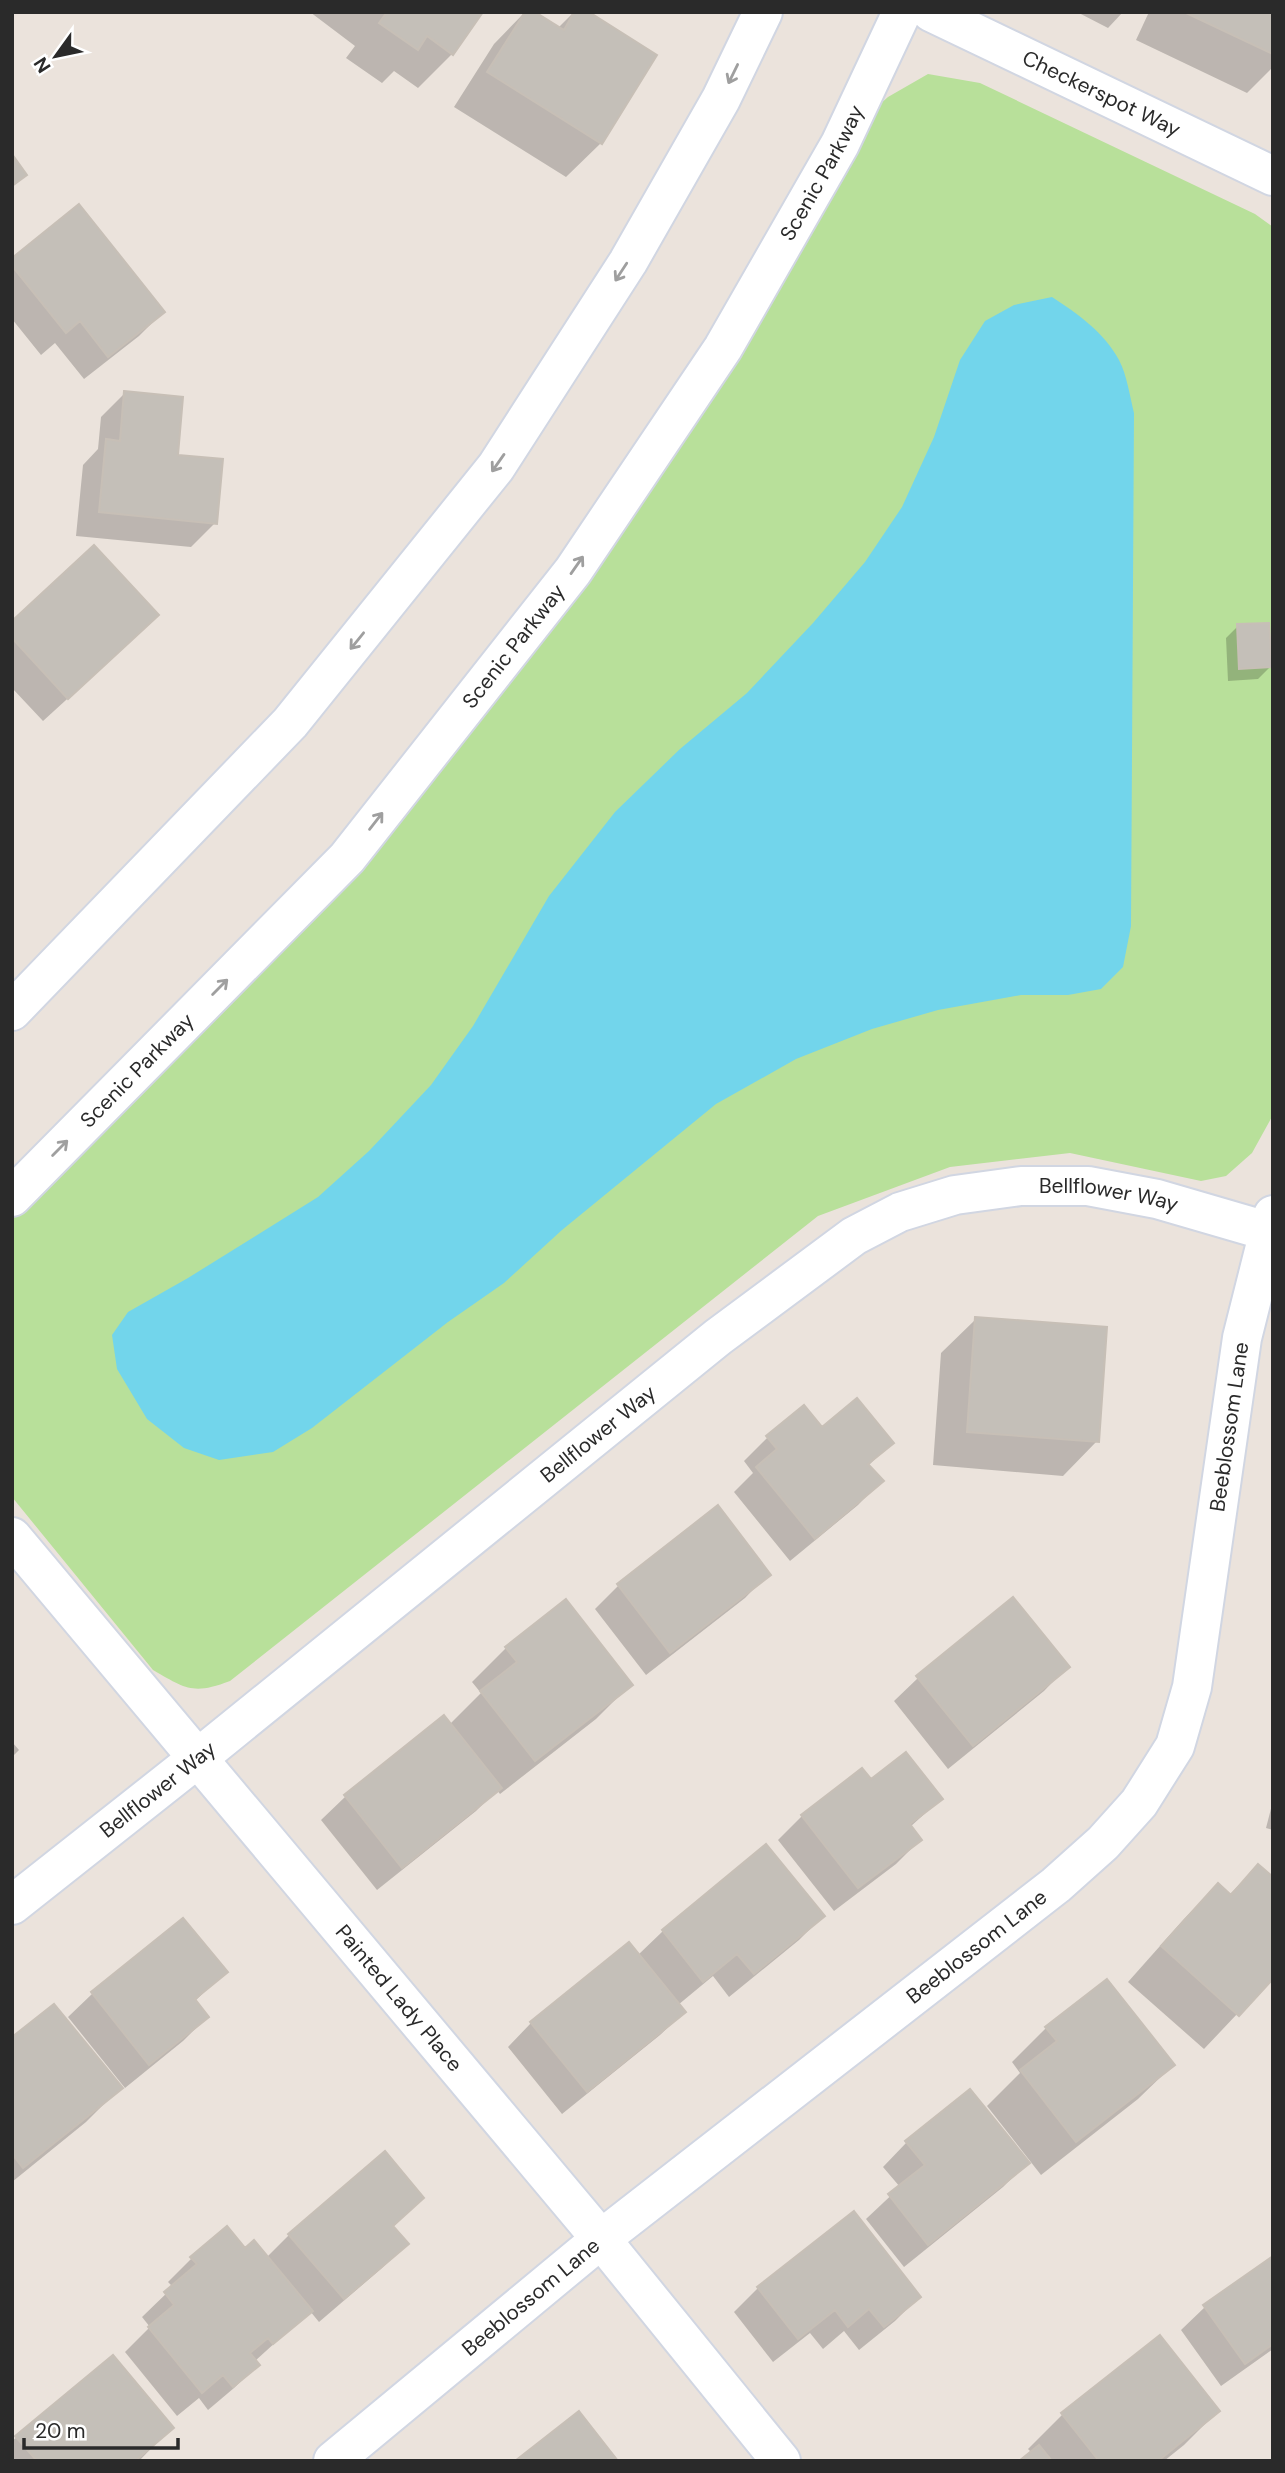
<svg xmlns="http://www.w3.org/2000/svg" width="1285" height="2473" font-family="'DM Sans',sans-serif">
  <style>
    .green { fill: #b8e09a }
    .water { fill: #72d5eb }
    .shadow { fill: #0003 }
    .building { fill: #c4bfb8; stroke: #c7bfb6; stroke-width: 2 }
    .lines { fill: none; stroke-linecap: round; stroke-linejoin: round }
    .minor-casing { stroke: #d1d6e2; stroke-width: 42 }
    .minor { stroke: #fff; stroke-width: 38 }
    .oneway { stroke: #9f9f9f }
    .labels { text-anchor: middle; stroke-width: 5; stroke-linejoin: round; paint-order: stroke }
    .street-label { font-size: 21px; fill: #2a2a2a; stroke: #fff }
  </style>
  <rect width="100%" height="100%" fill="#ebe3dc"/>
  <path class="green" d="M 928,74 L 980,83 L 1255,214 L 1273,227 L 1273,1115 L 1252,1153 L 1226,1176 L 1201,1181 L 1070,1153 L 950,1167 L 818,1216 L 230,1681 C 193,1695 186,1689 153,1670 L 12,1497 L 12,1212 L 411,792 L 869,114 L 888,97 Z"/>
  <path class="water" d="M 1052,297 C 1078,314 1104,332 1119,360 C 1127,375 1130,397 1134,413 L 1131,926 L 1123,967 L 1101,989 L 1068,995 L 1021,995 L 938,1010 L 872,1029 L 796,1059 L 716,1104 L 562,1230 L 504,1283 L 448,1322 L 312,1428 L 273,1452 L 219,1460 L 184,1448 L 147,1419 L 117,1369 L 112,1335 L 128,1312 L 188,1278 L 318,1197 L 369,1151 L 431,1085 L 473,1026 L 549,896 L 615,812 L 680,749 L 747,693 L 813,623 L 865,562 L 902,507 L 934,437 L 960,360 L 985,321 L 1014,305 Z"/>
  <path class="shadow" d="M 310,12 L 481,12 L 452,54 L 418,88 L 394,71 L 382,83 L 346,58 L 355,46 Z
    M 525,12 L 558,28 L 574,12 L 601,143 L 566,177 L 454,107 L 494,44 Z
    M 1077,12 L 1123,12 L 1108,28 Z
    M 1149,12 L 1273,12 L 1273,67 L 1247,93 L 1136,40 Z
    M 12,260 L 163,312 L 139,336 L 84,379 L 55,343 L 41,355 L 12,319 Z
    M 125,393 L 176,456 L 215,523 L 191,547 L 76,536 L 83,465 L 98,449 L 101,417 Z
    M 12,623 L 133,639 L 43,721 L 12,688 Z
    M 1238,626 L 1270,667 L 1258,679 L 1228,681 L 1226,638 Z
    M 976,1319 L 1097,1441 L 1063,1476 L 933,1465 L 941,1353 Z
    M 822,1430 L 892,1442 L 868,1466 L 881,1481 L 858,1505 L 790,1561 L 734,1492 L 753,1473 L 744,1461 L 768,1437 Z
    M 768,1574 L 745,1598 L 646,1675 L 595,1609 L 619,1585 Z
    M 506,1648 L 631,1684 L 596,1719 L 500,1794 L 497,1790 L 476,1811 L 377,1890 L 321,1820 L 345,1797 L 443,1718 L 449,1725 L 481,1693 L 472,1682 Z
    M 1067,1667 L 1044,1691 L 948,1769 L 894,1701 L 918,1678 Z
    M 12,1742 L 19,1750 L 12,1757 Z
    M 871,1781 L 941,1799 L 910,1827 L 920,1840 L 896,1864 L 834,1911 L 778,1840 L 802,1816 Z
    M 1273,1801 L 1273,1830 L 1266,1828 Z
    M 766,1847 L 823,1916 L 799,1940 L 729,1997 L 713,1976 L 678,2005 L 684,2012 L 660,2035 L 562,2114 L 508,2047 L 531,2023 L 638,1955 L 663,1931 Z
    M 1258,1866 L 1273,1976 L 1204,2049 L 1128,1982 L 1184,1919 L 1218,1885 L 1229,1895 Z
    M 183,1920 L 225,1972 L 195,2001 L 207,2017 L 183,2041 L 125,2088 L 68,2017 L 92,1994 Z
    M 1046,2028 L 1173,2065 L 1138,2099 L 1041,2175 L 987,2106 L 1020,2073 L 1012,2062 Z
    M 12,2039 L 120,2088 L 86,2122 L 12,2182 Z
    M 970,2092 L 1027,2163 L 1003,2187 L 904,2267 L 866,2219 L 900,2187 L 883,2167 L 906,2143 Z
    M 384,2153 L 422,2198 L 392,2228 L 406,2244 L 382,2268 L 319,2322 L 310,2311 L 255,2361 L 258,2365 L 234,2388 L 208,2410 L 199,2398 L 177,2416 L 125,2352 L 150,2327 L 142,2317 L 173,2287 L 168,2282 L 192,2258 L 245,2250 L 266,2258 L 289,2235 Z
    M 854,2213 L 919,2297 L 895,2321 L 859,2350 L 844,2331 L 823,2349 L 810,2333 L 773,2362 L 734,2312 L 758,2288 Z
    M 1273,2258 L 1273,2349 L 1221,2386 L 1181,2330 L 1205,2307 Z
    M 1218,2411 L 1184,2445 L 1164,2461 L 1022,2461 L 1032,2453 L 1028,2449 L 1062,2415 Z
    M 171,2428 L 139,2461 L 12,2461 L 12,2441 L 17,2437 Z"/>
  <path class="building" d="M 387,12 L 483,12 L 453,55 L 427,36 L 418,50 L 379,23 Z
    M 525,12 L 535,12 L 564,30 L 574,12 L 589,12 L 657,55 L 602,144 L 487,72 Z
    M 1184,12 L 1273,12 L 1273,54 Z
    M 12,154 L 27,175 L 12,186 Z
    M 79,204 L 165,312 L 108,357 L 80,321 L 66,333 L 12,266 L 12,258 Z
    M 124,391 L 183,397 L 178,455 L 223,459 L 217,524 L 99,512 L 106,439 L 120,441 Z
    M 94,545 L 159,615 L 68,699 L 12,638 L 12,621 Z
    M 1269,623 L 1272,667 L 1239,669 L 1237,624 Z
    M 975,1317 L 1107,1327 L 1099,1442 L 967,1432 Z
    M 857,1398 L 894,1443 L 868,1464 L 884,1481 L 815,1539 L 756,1467 L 777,1449 L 766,1436 L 804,1405 L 822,1427 Z
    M 718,1505 L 771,1575 L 670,1653 L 617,1584 Z
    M 1013,1597 L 1070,1667 L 973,1746 L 916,1676 Z
    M 566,1599 L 633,1685 L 535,1761 L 480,1691 L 517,1662 L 505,1647 Z
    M 444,1715 L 502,1788 L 402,1868 L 344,1795 Z
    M 906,1752 L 943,1799 L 910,1824 L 922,1840 L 858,1888 L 801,1815 L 862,1768 L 871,1779 Z
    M 766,1844 L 825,1916 L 754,1974 L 737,1954 L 703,1982 L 662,1930 Z
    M 1258,1864 L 1273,1877 L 1273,1979 L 1239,2016 L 1161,1946 L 1218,1883 L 1231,1895 Z
    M 183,1918 L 228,1972 L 195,1999 L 209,2017 L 149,2065 L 91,1992 Z
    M 629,1942 L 686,2012 L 587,2092 L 530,2022 Z
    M 1107,1979 L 1175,2065 L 1076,2142 L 1020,2070 L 1057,2041 L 1045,2027 Z
    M 54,2004 L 123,2088 L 23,2168 L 12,2154 L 12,2037 Z
    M 970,2089 L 1030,2163 L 928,2245 L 888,2194 L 925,2165 L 905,2141 Z
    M 385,2151 L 424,2198 L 393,2226 L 409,2244 L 344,2299 L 288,2234 Z
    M 854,2211 L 921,2297 L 884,2327 L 869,2309 L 848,2327 L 835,2310 L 798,2339 L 757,2287 Z
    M 227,2226 L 245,2248 L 254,2240 L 313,2311 L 273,2344 L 268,2338 L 250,2353 L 260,2365 L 233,2387 L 223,2375 L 202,2393 L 148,2327 L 174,2305 L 164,2292 L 197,2264 L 190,2257 Z
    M 1273,2256 L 1273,2344 L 1245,2364 L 1203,2305 Z
    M 1160,2335 L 1220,2411 L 1158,2461 L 1099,2461 L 1061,2413 Z
    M 113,2355 L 174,2428 L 135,2461 L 37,2461 L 15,2436 Z
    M 579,2411 L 618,2461 L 515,2461 Z
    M 1039,2445 L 1052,2461 L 1019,2461 Z"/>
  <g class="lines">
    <g class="minor-casing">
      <g id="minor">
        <path id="s1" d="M 931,12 L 1273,176"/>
        <path d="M 12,1011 L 290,723 L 496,467 L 628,262 L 721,99 L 763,12"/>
        <path id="s2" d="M 12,1197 L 347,858 L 573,571 L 723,348 L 840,144 L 902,12"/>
        <path id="s3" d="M 12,1537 L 601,2239 L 781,2461"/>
        <path id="s4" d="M 12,1905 L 198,1758 L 718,1337 L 854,1236 L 900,1212 L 955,1195 L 1021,1186 L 1088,1186 L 1157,1199 L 1267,1231"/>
        <path id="s5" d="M 333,2461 L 601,2239 L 1056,1885 L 1103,1843 L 1139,1803 L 1175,1746 L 1192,1687 L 1242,1338 L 1273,1215"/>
      </g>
    </g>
    <use href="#minor" class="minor"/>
  </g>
  <defs><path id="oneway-shaft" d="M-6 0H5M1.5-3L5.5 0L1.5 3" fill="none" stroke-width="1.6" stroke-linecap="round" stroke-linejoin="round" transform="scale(1.75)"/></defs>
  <g class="oneway">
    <use href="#oneway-shaft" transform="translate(733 74) rotate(116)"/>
    <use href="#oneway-shaft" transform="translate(621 272) rotate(123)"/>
    <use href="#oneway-shaft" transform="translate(498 463) rotate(125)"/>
    <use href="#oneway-shaft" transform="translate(577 565) rotate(-55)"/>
    <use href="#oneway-shaft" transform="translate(357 641) rotate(129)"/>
    <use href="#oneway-shaft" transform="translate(376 821) rotate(-52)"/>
    <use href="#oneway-shaft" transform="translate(220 987) rotate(-45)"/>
    <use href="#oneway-shaft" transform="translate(60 1148) rotate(-45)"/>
  </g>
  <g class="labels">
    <g class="street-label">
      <text dy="7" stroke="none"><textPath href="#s1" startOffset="189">Checkerspot Way</textPath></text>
      <text dy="7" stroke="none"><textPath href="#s2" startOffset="1312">Scenic Parkway</textPath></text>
      <text dy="7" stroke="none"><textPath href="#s2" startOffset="746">Scenic Parkway</textPath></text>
      <text dy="7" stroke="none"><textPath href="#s2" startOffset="178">Scenic Parkway</textPath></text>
      <text dy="7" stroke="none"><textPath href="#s4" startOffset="1340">Bellflower Way</textPath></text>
      <text dy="7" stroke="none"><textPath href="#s5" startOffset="1433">Beeblossom Lane</textPath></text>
      <text dy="7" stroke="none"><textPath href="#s4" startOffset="752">Bellflower Way</textPath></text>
      <text dy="7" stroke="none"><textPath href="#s4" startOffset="186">Bellflower Way</textPath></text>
      <text dy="7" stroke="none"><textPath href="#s5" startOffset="824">Beeblossom Lane</textPath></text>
      <text dy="7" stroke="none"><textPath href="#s3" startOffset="602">Painted Lady Place</textPath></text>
      <text dy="7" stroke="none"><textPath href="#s5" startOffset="257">Beeblossom Lane</textPath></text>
    </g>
  </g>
  <rect width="1285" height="2473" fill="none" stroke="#2a2a2a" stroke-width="28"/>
  <g transform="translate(56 56) rotate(237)" stroke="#ffffff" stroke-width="5" paint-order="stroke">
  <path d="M0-5L12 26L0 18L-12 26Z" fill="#2a2a2a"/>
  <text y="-10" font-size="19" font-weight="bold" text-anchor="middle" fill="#2a2a2a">N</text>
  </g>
  <path d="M24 2438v10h154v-10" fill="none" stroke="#2a2a2a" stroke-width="3.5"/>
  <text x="35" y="2438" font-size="21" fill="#2a2a2a" stroke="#ffffff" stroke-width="5" paint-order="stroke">20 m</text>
</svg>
